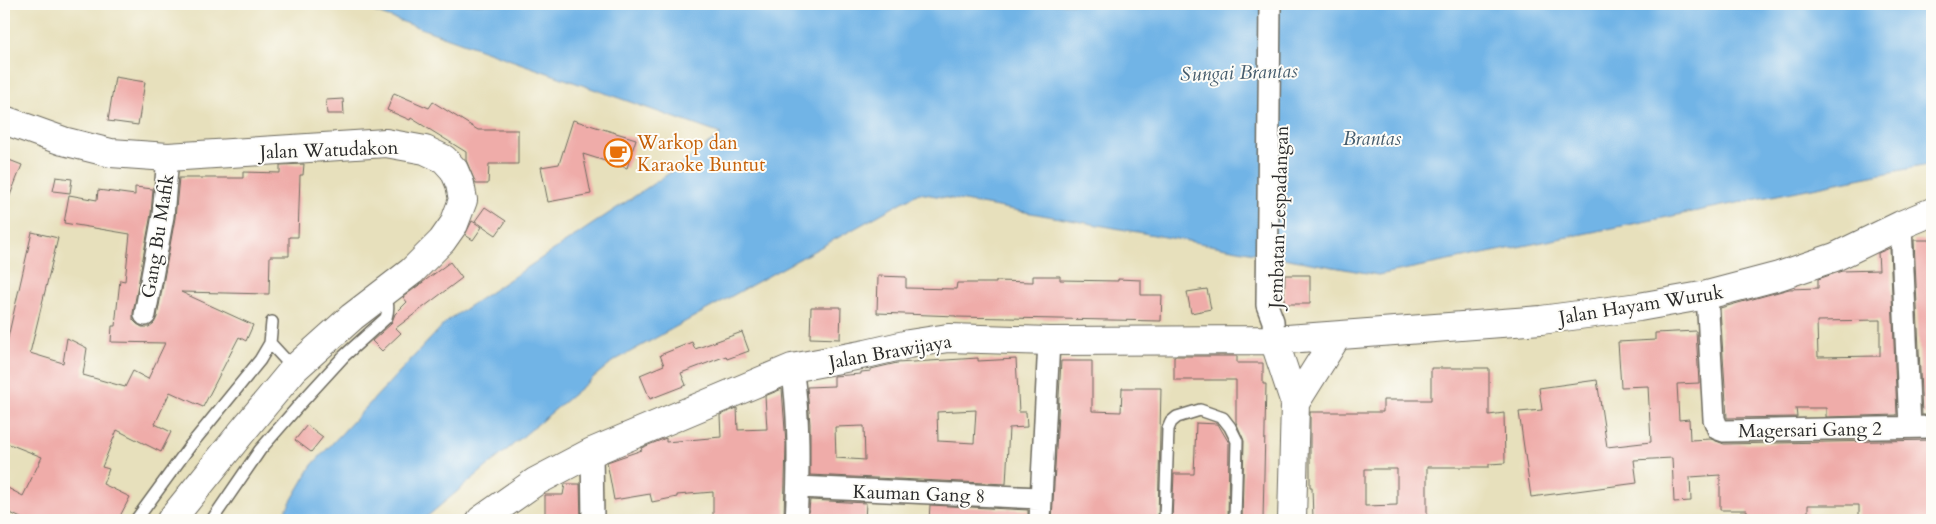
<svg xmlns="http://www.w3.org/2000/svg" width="1936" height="524" font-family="Cardo,serif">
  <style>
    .water { fill: #71b4e6; stroke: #4e7088 }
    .building { fill: #efaca9; fill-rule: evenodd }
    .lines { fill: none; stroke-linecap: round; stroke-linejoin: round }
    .lane-casing { stroke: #6d6a5e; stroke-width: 14 }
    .street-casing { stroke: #6d6a5e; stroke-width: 24 }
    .secondary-casing { stroke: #6d6a5e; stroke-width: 30 }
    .lane { stroke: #fff; stroke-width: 11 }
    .street { stroke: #fff; stroke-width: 21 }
    .secondary { stroke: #fff; stroke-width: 28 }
    .labels { text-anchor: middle; stroke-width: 4; stroke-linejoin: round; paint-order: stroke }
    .food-label { font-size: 19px; fill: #c56008; stroke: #fdfcf7; text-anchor: start }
    .street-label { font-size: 19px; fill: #2b2b2b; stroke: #fdfcf7 }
    .water-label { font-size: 20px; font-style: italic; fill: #445b6c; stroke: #fdfcf7 }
  </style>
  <rect width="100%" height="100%" fill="#fdfcf7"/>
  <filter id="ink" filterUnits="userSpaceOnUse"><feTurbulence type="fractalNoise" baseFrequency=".02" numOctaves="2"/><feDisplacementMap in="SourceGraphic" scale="10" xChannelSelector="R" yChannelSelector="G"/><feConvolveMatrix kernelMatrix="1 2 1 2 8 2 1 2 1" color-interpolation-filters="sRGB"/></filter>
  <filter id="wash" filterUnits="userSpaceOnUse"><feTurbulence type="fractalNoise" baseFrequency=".0096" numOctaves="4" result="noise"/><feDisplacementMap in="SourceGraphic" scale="20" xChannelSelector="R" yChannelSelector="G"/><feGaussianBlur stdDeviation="1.12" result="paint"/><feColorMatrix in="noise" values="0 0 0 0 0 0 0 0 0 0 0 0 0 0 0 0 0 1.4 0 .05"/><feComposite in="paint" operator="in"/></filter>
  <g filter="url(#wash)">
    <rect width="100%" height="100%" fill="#e7e0bc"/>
    <path class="water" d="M 352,4 L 1932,4 L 1932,164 L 1378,275 L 919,193 L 612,362 L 423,520 L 280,520 L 312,465 L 447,321 L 677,168 L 721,134 Z"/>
    <g id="blocks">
      <path class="building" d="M 115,77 L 145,82 L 138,125 L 108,121 Z
        M 394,93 L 429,108 L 433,102 L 478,130 L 518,130 L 518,164 L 489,164 L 488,184 L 476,184 L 466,160 L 466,152 L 411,118 L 410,120 L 387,110 Z
        M 343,99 L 344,114 L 327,114 L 326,100 Z
        M 573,120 L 636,139 L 627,168 L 583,154 L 591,194 L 548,202 L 541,167 L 559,164 Z
        M 4,158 L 22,165 L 5,208 L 4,208 Z
        M 304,164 L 303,175 L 300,175 L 298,237 L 289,237 L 289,256 L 270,256 L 269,294 L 181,292 L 253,325 L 246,341 L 239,337 L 203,407 L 170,392 L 155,424 L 171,432 L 161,452 L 117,430 L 102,467 L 109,469 L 103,484 L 130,497 L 118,520 L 25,520 L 4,510 L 4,486 L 23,496 L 42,457 L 4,442 L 4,355 L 32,232 L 58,238 L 30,353 L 63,363 L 67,338 L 87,348 L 83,375 L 125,387 L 133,371 L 148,379 L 165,343 L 111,342 L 112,326 L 115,326 L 120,280 L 125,281 L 130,234 L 64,223 L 69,195 L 97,200 L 98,190 L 135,195 L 135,187 L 153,189 L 151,214 L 133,313 L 133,320 L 137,324 L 142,327 L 149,327 L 154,323 L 157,317 L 175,218 L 179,178 L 243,178 L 243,172 L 280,173 L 280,165 Z
        M 56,177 L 72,179 L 70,193 L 53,191 Z
        M 485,207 L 506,221 L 496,235 L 475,221 Z
        M 472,221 L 482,227 L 473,240 L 465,235 Z
        M 1914,240 L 1932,240 L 1932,415 L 1922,415 Z
        M 1890,248 L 1897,415 L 1826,417 L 1826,408 L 1796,408 L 1797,417 L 1727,418 L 1720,308 L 1789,289 L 1818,288 L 1818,279 L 1842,271 L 1879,270 L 1878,253 ZM 1880,320 L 1880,356 L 1818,357 L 1817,321 Z
        M 450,262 L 462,278 L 396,328 L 401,333 L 382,351 L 372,341 L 391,324 L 395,314 L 407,302 L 403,297 Z
        M 1285,275 L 1310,275 L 1310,304 L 1284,304 Z
        M 878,276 L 906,277 L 906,288 L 956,289 L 957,283 L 996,283 L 996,281 L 1033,282 L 1033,276 L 1060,276 L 1060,280 L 1118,281 L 1118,279 L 1141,280 L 1141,295 L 1162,295 L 1161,321 L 956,317 L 956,316 L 877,313 Z
        M 1207,289 L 1211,309 L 1191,313 L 1187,292 Z
        M 811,307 L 841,307 L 840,339 L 810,338 Z
        M 1696,331 L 1699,383 L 1677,384 L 1679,420 L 1689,419 L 1690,440 L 1711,439 L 1724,444 L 1932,440 L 1932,520 L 1859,520 L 1859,505 L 1808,505 L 1808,520 L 1747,520 L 1747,510 L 1720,510 L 1720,475 L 1690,477 L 1691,501 L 1674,502 L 1672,458 L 1634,460 L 1637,483 L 1531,497 L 1519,412 L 1542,410 L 1539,388 L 1597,380 L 1607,447 L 1651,442 L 1648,386 L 1621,387 L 1618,342 L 1655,340 L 1655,333 Z
        M 742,332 L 749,351 L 727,359 L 726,356 L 681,373 L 686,385 L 650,399 L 640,375 L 664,365 L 660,355 L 692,342 L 695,349 Z
        M 1174,356 L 1237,356 L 1237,363 L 1263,363 L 1263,384 L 1266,384 L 1263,520 L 1242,520 L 1244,441 L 1236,422 L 1236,380 L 1174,380 Z
        M 978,358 L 978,361 L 1016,359 L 1019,412 L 1026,412 L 1027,427 L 1009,428 L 1006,484 L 810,475 L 810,424 L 807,387 L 834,386 L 834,376 L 861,374 L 861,372 L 871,371 L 871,369 L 897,363 ZM 976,410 L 974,443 L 938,441 L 937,412 ZM 864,426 L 865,460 L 836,458 L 835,427 Z
        M 1061,361 L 1092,361 L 1092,411 L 1121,412 L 1122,388 L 1161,388 L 1158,520 L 1052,520 Z
        M 1431,368 L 1489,368 L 1489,415 L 1504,413 L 1505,463 L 1489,464 L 1489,467 L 1427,467 L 1427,520 L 1313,520 L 1312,487 L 1310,487 L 1310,412 L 1383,412 L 1383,400 L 1431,400 ZM 1365,469 L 1397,469 L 1397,505 L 1365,506 Z
        M 782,389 L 786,444 L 784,516 L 746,516 L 746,520 L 726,520 L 726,517 L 713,517 L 713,492 L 677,495 L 677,497 L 652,502 L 650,494 L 614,500 L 607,462 L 642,450 L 641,448 L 666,438 L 666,442 L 721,437 L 720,415 L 737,408 L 738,430 L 767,429 L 765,396 Z
        M 1196,423 L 1218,424 L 1229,443 L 1228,520 L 1172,520 L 1174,474 L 1194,474 Z
        M 307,425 L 323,437 L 311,452 L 295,440 Z
        M 565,484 L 580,484 L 581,520 L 545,520 L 545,495 L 563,495 Z
        M 810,500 L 866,503 L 865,520 L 808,520 Z
        M 930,505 L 1028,510 L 1028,520 L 929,520 Z"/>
    </g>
  </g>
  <g filter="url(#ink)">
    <use href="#blocks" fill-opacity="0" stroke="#6d6a5e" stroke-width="1"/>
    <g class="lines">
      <g class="lane-casing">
        <path id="lane" d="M 270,343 L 294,369
          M 136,520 L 190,446 L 260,360 L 270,343 L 272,322
          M 212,520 L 260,450 L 300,404 L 344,356 L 386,318 C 389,308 388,303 384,294
          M 1165,520 L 1168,429 L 1171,422 L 1177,417 L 1200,410 L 1223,418 L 1230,427 L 1237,441 L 1235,520"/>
      </g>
      <g class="street-casing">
        <path id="street" d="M 1270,4 L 1267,305 L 1273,321 L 1274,340
          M 1901,225 L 1910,427
          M 1707,295 L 1714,419 L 1718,429 L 1724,431 L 1932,427
          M 145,315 L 163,216 L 168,157
          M 792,368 C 800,418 799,470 796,520
          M 592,452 L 593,520
          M 798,487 L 1040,498
          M 1040,520 L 1049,341"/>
      </g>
      <g class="secondary-casing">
        <path id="secondary" d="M 4,120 L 63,141 L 111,153 L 168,157 L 386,143 L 425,150 L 444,159 L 454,170 L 460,184 L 463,200 L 454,224 L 442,241 L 412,271 L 352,317 L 294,369 L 241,433 L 171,520
          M 1274,340 L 1295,403 L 1292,520
          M 1295,403 L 1337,336
          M 481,520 L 535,482 L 592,452 L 792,368 L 866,354 L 909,344 L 948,338 L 1049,341 L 1274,340 L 1541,320 L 1639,307 L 1707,295 L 1779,276 L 1835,257 L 1901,225 L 1932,212"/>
      </g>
      <use href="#lane" class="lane"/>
      <use href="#street" class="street"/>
      <use href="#secondary" class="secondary"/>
    </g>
  </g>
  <defs>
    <g id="cafe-ring" transform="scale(1.4375)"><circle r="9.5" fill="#fdfcf7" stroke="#e8710a" stroke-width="1.5"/><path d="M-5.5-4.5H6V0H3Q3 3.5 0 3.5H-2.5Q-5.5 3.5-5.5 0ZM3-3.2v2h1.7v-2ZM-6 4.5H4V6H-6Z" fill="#e8710a"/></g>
  </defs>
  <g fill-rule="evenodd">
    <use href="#cafe-ring" x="618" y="153"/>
  </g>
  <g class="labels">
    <g class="food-label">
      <text x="637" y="149">Warkop dan<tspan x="637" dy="22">Karaoke Buntut</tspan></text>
    </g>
    <g class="street-label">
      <text transform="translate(329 149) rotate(-2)" y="7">Jalan Watudakon</text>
      <text transform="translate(1278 217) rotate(-88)" y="7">Jembatan Lespadangan</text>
      <text transform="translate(157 236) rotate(-81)" y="7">Gang Bu Mafik</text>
      <text transform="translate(1641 304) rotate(-9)" y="7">Jalan Hayam Wuruk</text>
      <text transform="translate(890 351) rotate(-10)" y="7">Jalan Brawijaya</text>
      <text transform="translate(1810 429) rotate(-1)" y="7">Magersari Gang 2</text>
      <text transform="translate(919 493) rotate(2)" y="7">Kauman Gang 8</text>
    </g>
    <g class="water-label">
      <text transform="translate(1239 72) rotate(-2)" y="7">Sungai Brantas</text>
      <text x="1372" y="145">Brantas</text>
    </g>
  </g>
  <rect width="1936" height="524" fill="none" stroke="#fdfcf7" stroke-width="20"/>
</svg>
